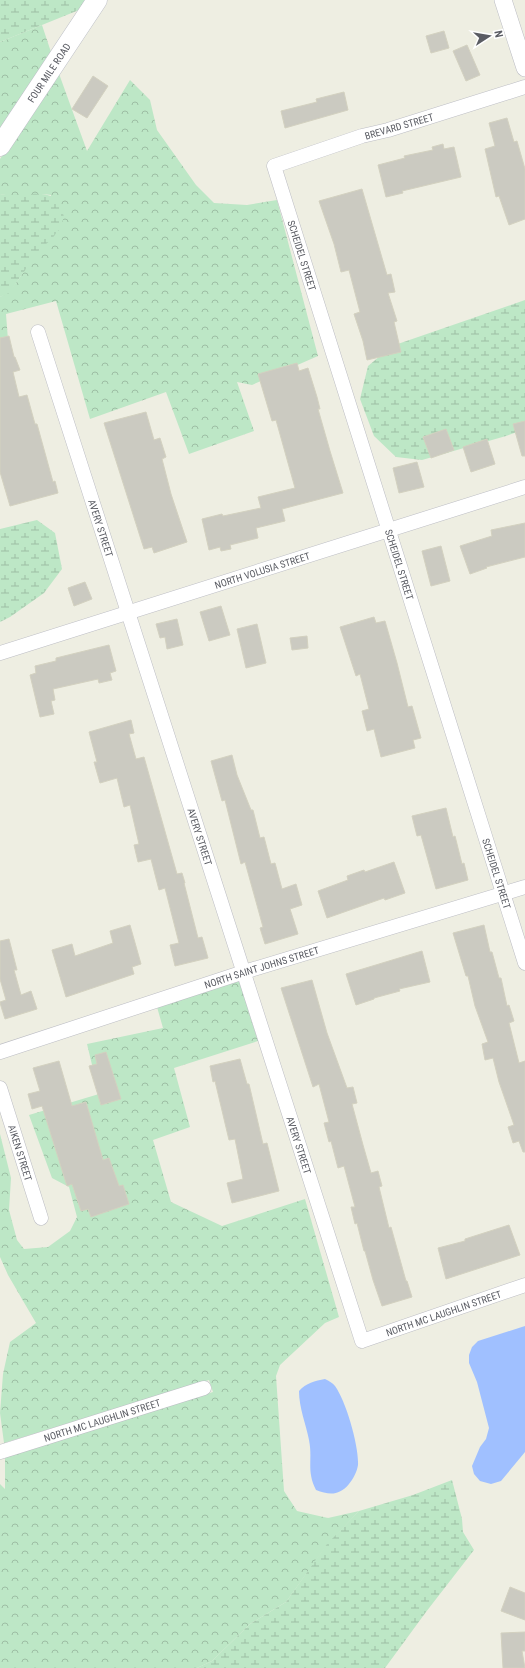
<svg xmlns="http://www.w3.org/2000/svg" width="525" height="1668" font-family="'Roboto Condensed',sans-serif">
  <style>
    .forest { fill: url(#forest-crowns) }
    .wetland { fill: url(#wetland-marsh) }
    .water { fill: #a0c0ff }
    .building { fill: #cbcac1; stroke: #d3d1c0 }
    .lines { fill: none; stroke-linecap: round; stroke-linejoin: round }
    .minor-casing { stroke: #bcbdc4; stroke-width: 15 }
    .tertiary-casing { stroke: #bcbdc4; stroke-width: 18 }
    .secondary-casing { stroke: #bec0c8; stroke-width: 21 }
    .minor { stroke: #fff; stroke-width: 14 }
    .tertiary { stroke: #fff; stroke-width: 17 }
    .secondary { stroke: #fff; stroke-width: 20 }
    .labels { text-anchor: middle; stroke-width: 3.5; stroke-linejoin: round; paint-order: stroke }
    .street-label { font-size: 10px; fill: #5a5c63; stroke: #fff }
  </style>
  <defs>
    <pattern id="forest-crowns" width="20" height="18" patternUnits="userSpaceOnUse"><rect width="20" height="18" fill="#bde7c6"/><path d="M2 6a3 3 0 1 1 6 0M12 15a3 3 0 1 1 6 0" fill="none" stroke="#9dbea4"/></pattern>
    <pattern id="wetland-marsh" width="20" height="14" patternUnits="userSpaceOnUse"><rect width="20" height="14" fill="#bde7c6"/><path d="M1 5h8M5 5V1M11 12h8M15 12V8" fill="none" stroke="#9dbea4"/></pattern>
  </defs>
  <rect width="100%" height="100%" fill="#eeeee2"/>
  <path class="forest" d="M 42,25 L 52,55 L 0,133 L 0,42 Z
    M 58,71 L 87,151 L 130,80 L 150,100 L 157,130 L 196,185 L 214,203 L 247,205 L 277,200 L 318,356 L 252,385 L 237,382 L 254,431 L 189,454 L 166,392 L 90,419 L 56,301 L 6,314 L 11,379 L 0,383 L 0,297 C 23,285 28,253 51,239 L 51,195 C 34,193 17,198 0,194 L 0,159 Z
    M 239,980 L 258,1041 L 174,1068 L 190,1127 L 153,1140 L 171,1202 L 222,1226 L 305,1199 L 339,1317 L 325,1323 L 280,1365 L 276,1376 L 284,1491 L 297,1511 L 328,1518 L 359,1511 L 327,1545 L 286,1602 L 250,1624 L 212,1661 L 197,1668 L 0,1668 L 0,1484 L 5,1489 L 5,1457 L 213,1392 L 209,1380 L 4,1443 L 0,1413 L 3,1374 L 10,1342 L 36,1323 L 8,1275 L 0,1257 L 0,1134 L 11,1178 L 9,1210 L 17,1240 L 24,1249 L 48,1247 L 70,1231 L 77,1217 L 69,1187 L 52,1178 L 29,1115 L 99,1094 L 87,1044 L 163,1028 L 157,1007 Z"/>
  <path class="wetland" d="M 0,0 L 86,0 L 79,10 L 0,42 Z
    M 0,194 C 21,198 40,188 59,200 L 64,217 L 60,228 L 51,240 L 40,249 L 9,293 L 0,297 Z
    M 525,300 L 525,429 L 506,436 L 422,460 L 396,457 L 374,436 L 360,399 L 368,366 L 392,346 Z
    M 37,520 L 55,533 L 62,569 L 44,593 L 10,617 L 0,622 L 0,529 Z
    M 452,1480 L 462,1519 L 463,1532 L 474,1550 L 426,1612 L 385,1668 L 197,1668 L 212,1661 L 250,1624 L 286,1602 L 327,1544 L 359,1511 L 413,1495 Z"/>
  <path class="water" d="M 525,1326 L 525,1452 L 501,1481 L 491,1484 L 480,1481 L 474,1474 L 472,1466 L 480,1447 L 486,1439 L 489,1428 L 477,1382 L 469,1363 L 469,1355 L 472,1347 L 478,1341 Z
    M 325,1379 C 329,1381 333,1383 335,1386 C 346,1401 359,1446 358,1465 C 357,1472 353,1479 349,1484 C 339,1496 329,1495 316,1490 C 306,1470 313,1460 309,1440 C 306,1424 299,1408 299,1391 C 306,1383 315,1381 325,1379 Z"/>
  <path class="building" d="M 444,31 L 449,48 L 431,53 L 426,36 Z
    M 467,45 L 480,75 L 466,81 L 453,51 Z
    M 93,76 L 108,86 L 87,118 L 72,109 Z
    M 344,92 L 348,110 L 285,128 L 281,111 L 317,102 L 316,99 Z
    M 507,118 L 514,142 L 517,141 L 525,169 L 525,219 L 509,225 L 499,196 L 496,197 L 485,149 L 495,146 L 489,123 Z
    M 443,144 L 444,149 L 454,147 L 461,177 L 402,191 L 403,193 L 386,197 L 378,165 L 405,158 L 404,156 L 433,150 L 432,147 Z
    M 362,189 L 387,275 L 391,274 L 395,292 L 388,293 L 397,321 L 394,322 L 401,352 L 367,360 L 363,341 L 354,314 L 360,312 L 349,270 L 341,272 L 334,244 L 319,201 Z
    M 9,336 L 14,357 L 15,357 L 20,370 L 13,372 L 19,397 L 27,395 L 35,424 L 37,424 L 53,482 L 55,481 L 58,493 L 10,506 L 0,472 L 0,338 Z
    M 297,363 L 299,371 L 308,368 L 317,397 L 320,409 L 318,409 L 330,451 L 343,493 L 282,509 L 285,521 L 256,528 L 258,538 L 230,545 L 231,549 L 221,551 L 220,547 L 209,550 L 202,519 L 222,514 L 223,516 L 261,508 L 258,497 L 295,488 L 276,420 L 272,421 L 258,374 Z
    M 146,412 L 154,440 L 160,438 L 166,457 L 162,459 L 171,494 L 187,542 L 154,553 L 152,547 L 144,549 L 104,423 Z
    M 525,421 L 525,456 L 522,456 L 513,424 Z
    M 446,429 L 454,450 L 431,458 L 423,437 Z
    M 487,439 L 495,464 L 471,472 L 463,447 Z
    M 417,462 L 424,487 L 399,493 L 393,468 Z
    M 525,523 L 525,557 L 486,567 L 487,568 L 470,574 L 460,546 L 492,536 L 491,530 Z
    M 441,546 L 450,581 L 431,586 L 422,551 Z
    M 85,582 L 92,599 L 74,606 L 68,588 Z
    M 221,606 L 230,635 L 209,641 L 200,612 Z
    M 374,617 L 376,623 L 385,621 L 397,663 L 408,707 L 412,706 L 421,738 L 413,740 L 415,748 L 381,757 L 374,729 L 367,731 L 362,711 L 369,709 L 360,674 L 356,676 L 340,627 Z
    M 177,619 L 183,645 L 167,649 L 165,637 L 160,638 L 156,624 Z
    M 257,624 L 266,663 L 246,668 L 237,629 Z
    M 307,636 L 308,648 L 292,650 L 290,638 Z
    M 109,645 L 116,671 L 110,673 L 112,680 L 99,683 L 98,679 L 53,689 L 55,700 L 51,701 L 54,714 L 40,717 L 30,675 L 36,673 L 35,666 L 56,661 L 56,658 Z
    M 131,720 L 134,733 L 129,734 L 136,759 L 144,757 L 177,874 L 182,873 L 185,883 L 184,883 L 198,938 L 202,937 L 208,958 L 175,966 L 170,945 L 179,943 L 165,888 L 159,890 L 151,859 L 138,862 L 134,845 L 139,844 L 130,805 L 124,807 L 117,778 L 100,783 L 94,762 L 97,762 L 89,732 Z
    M 232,755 L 237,775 L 251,810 L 253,810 L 260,838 L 264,837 L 271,864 L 275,863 L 282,889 L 296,884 L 302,905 L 290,909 L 298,934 L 265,944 L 260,928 L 263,927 L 245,862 L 241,864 L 225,800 L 222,801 L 211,761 Z
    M 446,808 L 453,837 L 455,836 L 462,864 L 464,863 L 468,880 L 436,889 L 421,835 L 417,836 L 412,816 Z
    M 394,862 L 405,893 L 385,900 L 384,898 L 327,918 L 318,891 L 348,880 L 347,876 L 364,870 L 365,872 Z
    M 130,925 L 141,964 L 132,967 L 134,974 L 66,997 L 52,950 L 72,944 L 75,956 L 113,943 L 110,931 Z
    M 484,925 L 490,952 L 492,952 L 499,978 L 501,978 L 507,1006 L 509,1005 L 514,1021 L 509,1023 L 519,1063 L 525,1061 L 525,1152 L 523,1152 L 519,1141 L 513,1143 L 508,1127 L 514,1125 L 499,1082 L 493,1058 L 485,1060 L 482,1044 L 488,1042 L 475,1006 L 468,976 L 466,976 L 453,933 Z
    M 9,939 L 17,970 L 14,970 L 21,995 L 31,991 L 37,1009 L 5,1019 L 0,1003 L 0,1002 L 6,1000 L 0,979 L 0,941 Z
    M 422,951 L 430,982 L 399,989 L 400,991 L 374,998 L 374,999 L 356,1005 L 346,974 Z
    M 312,980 L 327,1033 L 347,1088 L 353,1087 L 357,1103 L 352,1104 L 363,1145 L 371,1173 L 378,1171 L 382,1186 L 379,1187 L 389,1228 L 391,1227 L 406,1281 L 407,1281 L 412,1297 L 382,1306 L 373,1280 L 365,1251 L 364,1251 L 357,1223 L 355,1224 L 351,1207 L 355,1207 L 344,1166 L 338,1168 L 331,1141 L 329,1142 L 324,1123 L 329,1122 L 319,1084 L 313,1087 L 281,988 Z
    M 106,1052 L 121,1099 L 101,1105 L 89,1066 L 97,1064 L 95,1055 Z
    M 240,1059 L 247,1084 L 249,1084 L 263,1144 L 267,1143 L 279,1191 L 232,1203 L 227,1183 L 243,1179 L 235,1139 L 229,1140 L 215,1081 L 213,1082 L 210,1066 Z
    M 59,1061 L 72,1106 L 86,1102 L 103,1160 L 109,1158 L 119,1186 L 123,1185 L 129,1204 L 91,1217 L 88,1209 L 81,1211 L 72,1184 L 67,1186 L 42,1106 L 32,1109 L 28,1094 L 40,1091 L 33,1068 Z
    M 509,1225 L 520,1255 L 446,1279 L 438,1248 L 465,1241 L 465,1239 Z
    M 510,1587 L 525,1593 L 525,1620 L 501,1611 Z
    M 525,1632 L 525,1651 L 522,1651 L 525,1668 L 503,1668 L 501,1633 Z"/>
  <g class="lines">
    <g class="minor-casing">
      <g id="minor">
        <path id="s1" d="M 525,87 L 388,130 L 362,136 L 274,166 L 525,963"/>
        <path id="s2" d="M 38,332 L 362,1341 L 525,1285"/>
        <path id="s3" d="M 0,653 L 525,487"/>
        <path id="s4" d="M 0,1052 L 244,972 L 525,887"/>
        <path id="s5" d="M 0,1088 L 41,1218"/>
        <path id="s6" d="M 0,1452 L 204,1388"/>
      </g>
    </g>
    <g class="tertiary-casing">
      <path id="tertiary" d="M 503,0 L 525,68"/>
    </g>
    <g class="secondary-casing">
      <g id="secondary">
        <path id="s7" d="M 0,146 L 97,0"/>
      </g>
    </g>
    <use href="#minor" class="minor"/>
    <use href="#tertiary" class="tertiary"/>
    <use href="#secondary" class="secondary"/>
  </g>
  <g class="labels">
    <g class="street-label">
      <text dy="4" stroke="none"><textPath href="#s7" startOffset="88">FOUR MILE ROAD</textPath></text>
      <text transform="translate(399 126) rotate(-16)" y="4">BREVARD STREET</text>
      <text dy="4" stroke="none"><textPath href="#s1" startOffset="357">SCHEIDEL STREET</textPath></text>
      <text dy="4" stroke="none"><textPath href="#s2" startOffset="206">AVERY STREET</textPath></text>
      <text dy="4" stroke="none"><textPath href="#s1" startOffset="681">SCHEIDEL STREET</textPath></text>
      <text dy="4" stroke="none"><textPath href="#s3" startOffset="275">NORTH VOLUSIA STREET</textPath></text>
      <text dy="4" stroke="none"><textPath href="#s2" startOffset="530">AVERY STREET</textPath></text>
      <text dy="4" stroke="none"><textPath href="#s1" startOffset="1005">SCHEIDEL STREET</textPath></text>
      <text dy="4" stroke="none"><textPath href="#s4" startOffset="275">NORTH SAINT JOHNS STREET</textPath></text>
      <text dy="4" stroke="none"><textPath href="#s2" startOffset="854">AVERY STREET</textPath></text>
      <text dy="4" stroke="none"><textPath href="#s5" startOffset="68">AIKEN STREET</textPath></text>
      <text dy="4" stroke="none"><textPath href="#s2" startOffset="1146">NORTH MC LAUGHLIN STREET</textPath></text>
      <text dy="4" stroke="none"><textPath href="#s6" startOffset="107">NORTH MC LAUGHLIN STREET</textPath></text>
    </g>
  </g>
  <g transform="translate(489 36) rotate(78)" stroke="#ffffff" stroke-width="3" paint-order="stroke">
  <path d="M0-3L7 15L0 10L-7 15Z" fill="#5a5c63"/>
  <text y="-6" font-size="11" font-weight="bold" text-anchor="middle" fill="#5a5c63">N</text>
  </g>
</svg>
